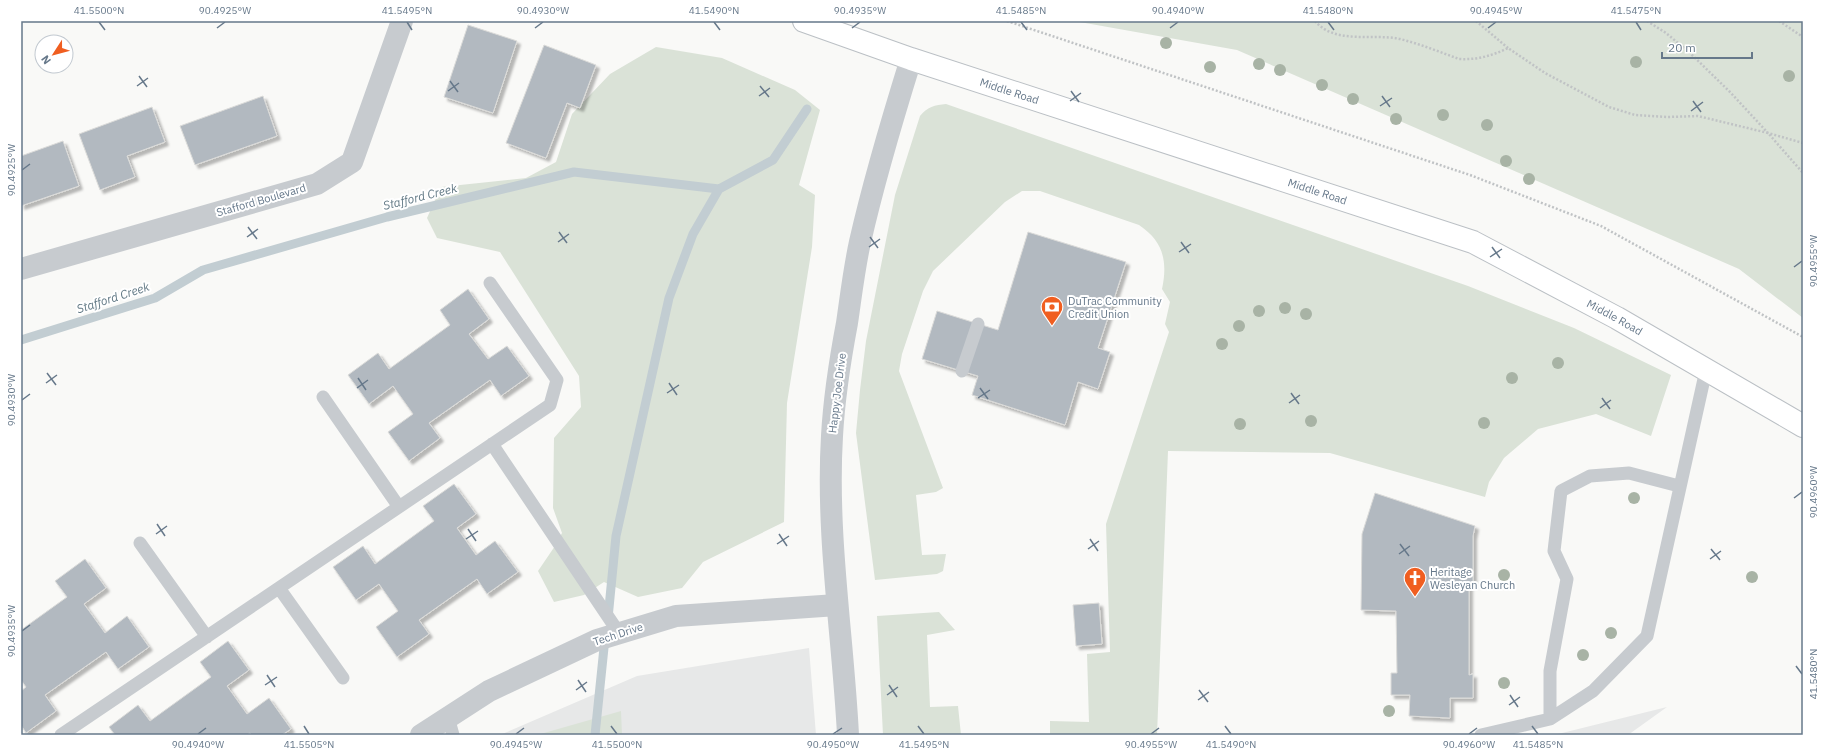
<svg xmlns="http://www.w3.org/2000/svg" width="1824" height="756" font-family="'IBM Plex Sans',sans-serif">
  <style>
    .built { fill: #e7e8e8 }
    .green { fill: #dae2d7 }
    .lines { fill: none; stroke-linecap: round; stroke-linejoin: round }
    .stream { stroke: #c2cdd2; stroke-width: 9 }
    .building { fill: #b2b9c0; stroke: #dbdbd9; filter: url(#shadow) }
    .secondary-casing { stroke: #bbc0c5; stroke-width: 24 }
    .path { stroke: #c0c3c5; stroke-width: 2.5; stroke-dasharray: 2 2; stroke-linecap: butt }
    .lane { stroke: #c7cbcf; stroke-width: 13 }
    .street { stroke: #c7cbcf; stroke-width: 22 }
    .secondary { stroke: #fff; stroke-width: 22 }
    .tree { fill: #a8b3a5 }
    .ticks { fill: none; stroke: #66788a; stroke-width: 1.5 }
    .labels { text-anchor: middle; stroke-width: 4; stroke-linejoin: round; paint-order: stroke }
    .street-label { font-size: 11px; fill: #66788a; stroke: #fff }
    .poi-label { font-size: 11px; fill: #66788a; stroke: #fff; text-anchor: start }
    .water-label { font-size: 12px; font-style: italic; fill: #627985; stroke: #fff }
    .neatline { fill: none; stroke: #66788a; stroke-width: 1.5 }
    .ticks-label { font-size: 10px; text-anchor: middle; fill: #66788a }
  </style>
  <defs>
    <filter id="shadow"><feDropShadow dx="3.5" dy="3.5" stdDeviation="1" flood-color="#0004"/></filter>
  </defs>
  <rect width="100%" height="100%" fill="#f9f9f7"/>
  <path class="built" d="M 809,648 L 816,735 L 500,735 L 637,676 Z
    M 1667,707 L 1628,735 L 1554,735 Z"/>
  <path class="green" d="M 1074,21 L 1803,21 L 1803,318 L 1739,269 L 1237,50 Z
    M 656,47 L 722,58 L 795,90 L 820,110 L 799,185 L 815,195 L 812,247 L 787,403 L 784,522 L 703,562 L 682,588 L 638,597 L 604,582 L 584,595 L 554,602 L 538,571 L 555,546 L 562,533 L 553,508 L 554,438 L 581,407 L 579,376 L 500,252 L 437,238 L 427,218 L 441,187 L 526,178 L 556,162 L 572,114 L 610,74 Z
    M 946,104 L 1468,286 L 1574,328 L 1671,375 L 1651,436 L 1596,414 L 1538,429 L 1504,458 L 1489,482 L 1485,497 L 1330,453 L 1168,451 L 1157,735 L 1031,735 L 1050,734 L 1050,721 L 1089,722 L 1087,654 L 1110,652 L 1106,524 L 1169,332 L 1165,324 L 1170,302 L 1162,289 C 1168,261 1163,241 1139,225 L 1040,191 L 1022,191 L 1005,202 L 933,271 L 923,291 L 902,354 L 899,371 L 943,488 L 936,492 L 916,495 L 922,555 L 946,554 L 943,571 L 937,574 L 875,580 L 856,433 L 860,390 L 866,341 L 895,195 L 920,116 C 927,107 935,105 946,104 Z
    M 939,612 L 955,630 L 927,635 L 930,707 L 958,706 L 961,735 L 883,735 L 877,616 Z
    M 621,711 L 622,735 L 537,735 Z"/>
  <g class="lines">
    <path class="stream" d="M 21,340 L 155,298 L 203,270 L 387,217 L 574,172 L 719,189 L 773,160 L 807,109
      M 608,618 L 616,536 L 669,298 L 693,234 L 719,189
      M 595,735 L 605,638"/>
  </g>
  <path class="building" d="M 468,25 L 517,41 L 493,113 L 444,97 Z
    M 544,45 L 596,65 L 580,108 L 567,103 L 546,158 L 506,143 Z
    M 263,96 L 277,136 L 195,165 L 180,126 Z
    M 152,107 L 165,142 L 127,156 L 135,177 L 100,190 L 79,134 Z
    M 63,141 L 79,186 L 21,206 L 21,156 Z
    M 1028,232 L 1126,262 L 1098,348 L 1110,352 L 1098,389 L 1078,382 L 1065,425 L 972,395 L 978,376 L 922,359 L 937,311 L 998,330 Z
    M 468,289 L 489,319 L 469,334 L 488,359 L 507,346 L 529,376 L 501,396 L 490,380 L 429,423 L 440,438 L 409,461 L 388,432 L 413,414 L 393,386 L 369,404 L 348,375 L 378,353 L 389,369 L 450,325 L 440,310 Z
    M 454,484 L 476,514 L 457,528 L 476,555 L 495,541 L 518,572 L 487,594 L 477,579 L 419,620 L 429,634 L 397,657 L 376,627 L 398,611 L 379,584 L 356,600 L 333,567 L 363,546 L 375,564 L 434,521 L 423,506 Z
    M 1375,493 L 1475,526 L 1473,536 L 1473,585 L 1469,585 L 1469,675 L 1473,674 L 1473,698 L 1450,698 L 1450,718 L 1409,716 L 1410,695 L 1391,695 L 1391,673 L 1397,673 L 1396,611 L 1361,610 L 1362,534 Z
    M 85,559 L 106,588 L 84,604 L 105,633 L 127,616 L 149,647 L 118,669 L 106,652 L 45,695 L 56,711 L 26,733 L 21,725 L 21,691 L 26,687 L 21,680 L 21,630 L 67,597 L 55,581 Z
    M 1099,603 L 1102,644 L 1076,646 L 1073,605 Z
    M 228,641 L 249,670 L 227,686 L 247,714 L 269,698 L 291,729 L 282,735 L 252,735 L 250,733 L 247,735 L 115,735 L 109,727 L 138,705 L 150,721 L 211,677 L 200,662 Z"/>
  <g class="lines">
    <g class="secondary-casing">
      <g id="secondary">
        <path id="s1" d="M 804,21 L 911,59 L 1473,242 L 1617,318 L 1803,426"/>
      </g>
    </g>
    <path class="path" d="M 1007,21 L 1470,175 L 1601,226 L 1803,337
      M 1315,21 C 1335,45 1373,33 1400,39 C 1420,44 1440,52 1459,59 C 1476,60 1492,56 1508,48 L 1545,73 L 1609,107 L 1635,115 L 1667,117 L 1698,116 L 1768,133 L 1803,173
      M 1476,21 L 1508,48
      M 1647,21 L 1666,33 L 1690,53 L 1730,92 L 1768,133 L 1803,143
      M 1779,21 L 1803,37"/>
    <path class="lane" d="M 962,371 L 978,324
      M 323,397 L 399,507
      M 492,444 L 619,633
      M 140,543 L 207,637
      M 279,588 L 343,678
      M 448,717 L 453,735
      M 1550,719 L 1550,671 L 1567,579 L 1554,551 L 1561,491 L 1590,476 L 1629,473 L 1679,486
      M 61,735 L 550,405 L 557,380 L 490,283
      M 1481,735 L 1550,719 L 1593,691 L 1647,636 L 1706,370"/>
    <path class="street" d="M 21,269 L 317,184 L 352,162 L 402,21
      M 421,735 L 489,691 L 597,640 L 676,616 L 837,605
      M 848,735 C 843,636 826,535 832,436 C 834,399 840,360 847,323 C 851,296 854,269 860,242 C 874,180 892,120 911,59"/>
    <use href="#secondary" class="secondary"/>
  </g>
  <g class="tree">
    <circle cx="1166" cy="43" r="6"/>
    <circle cx="1636" cy="62" r="6"/>
    <circle cx="1259" cy="64" r="6"/>
    <circle cx="1210" cy="67" r="6"/>
    <circle cx="1280" cy="70" r="6"/>
    <circle cx="1789" cy="76" r="6"/>
    <circle cx="1322" cy="85" r="6"/>
    <circle cx="1353" cy="99" r="6"/>
    <circle cx="1443" cy="115" r="6"/>
    <circle cx="1396" cy="119" r="6"/>
    <circle cx="1487" cy="125" r="6"/>
    <circle cx="1506" cy="161" r="6"/>
    <circle cx="1529" cy="179" r="6"/>
    <circle cx="1285" cy="308" r="6"/>
    <circle cx="1259" cy="311" r="6"/>
    <circle cx="1306" cy="314" r="6"/>
    <circle cx="1239" cy="326" r="6"/>
    <circle cx="1222" cy="344" r="6"/>
    <circle cx="1558" cy="363" r="6"/>
    <circle cx="1512" cy="378" r="6"/>
    <circle cx="1311" cy="421" r="6"/>
    <circle cx="1484" cy="423" r="6"/>
    <circle cx="1240" cy="424" r="6"/>
    <circle cx="1634" cy="498" r="6"/>
    <circle cx="1504" cy="575" r="6"/>
    <circle cx="1752" cy="577" r="6"/>
    <circle cx="1611" cy="633" r="6"/>
    <circle cx="1583" cy="655" r="6"/>
    <circle cx="1504" cy="683" r="6"/>
    <circle cx="1389" cy="711" r="6"/>
  </g>
  <path class="ticks" d="M 99,22 L 105,30M 407,22 L 412,30M 714,22 L 720,30M 1021,22 L 1027,30M 1328,22 L 1334,30M 1636,22 L 1641,30M 217,28 L 225,22M 535,28 L 543,22M 852,28 L 860,22M 1170,28 L 1178,22M 1488,28 L 1496,22M 139,76 L 147,87M 450,81 L 458,92M 137,86 L 148,78M 760,86 L 769,97M 448,91 L 459,83M 1071,91 L 1079,102M 759,96 L 770,88M 1382,96 L 1390,107M 1070,101 L 1081,93M 1693,101 L 1701,112M 1380,106 L 1392,98M 1691,111 L 1703,102M 22,170 L 30,164M 248,227 L 257,239M 559,232 L 567,243M 247,237 L 258,229M 870,237 L 878,248M 558,242 L 569,234M 1181,242 L 1189,253M 869,247 L 880,239M 1492,247 L 1500,258M 1179,252 L 1191,244M 1490,257 L 1502,249M 1794,267 L 1802,261M 47,373 L 56,385M 358,378 L 366,390M 46,383 L 57,375M 669,383 L 677,395M 357,388 L 368,380M 980,388 L 988,399M 667,393 L 679,385M 1291,393 L 1299,404M 978,398 L 990,390M 1602,398 L 1610,409M 22,400 L 30,394M 1289,403 L 1300,395M 1600,408 L 1611,400M 1794,498 L 1802,492M 157,524 L 165,536M 468,529 L 476,541M 156,534 L 167,526M 779,534 L 787,546M 466,539 L 478,531M 1090,539 L 1098,551M 777,544 L 789,536M 1400,544 L 1409,556M 1088,549 L 1099,541M 1711,549 L 1720,560M 1399,554 L 1410,546M 1710,559 L 1721,551M 22,631 L 30,625M 1796,666 L 1802,674M 267,675 L 275,687M 578,680 L 586,692M 265,685 L 277,677M 889,685 L 897,697M 576,690 L 587,682M 1199,690 L 1208,702M 887,695 L 898,687M 1510,695 L 1518,707M 1198,700 L 1209,692M 1509,705 L 1520,697M 304,726 L 309,734M 611,726 L 617,734M 918,726 L 924,734M 1225,726 L 1231,734M 1532,726 L 1538,734M 198,734 L 206,728M 516,734 L 524,728M 833,734 L 842,728M 1151,734 L 1159,728M 1469,734 L 1477,728"/>
  <defs>
    <g id="bank-pin" transform="scale(1.15)"><path d="M0 17L-7.5 6A9.5 9.5 0 1 1 7.5 6Z" fill="#f05e20" stroke="#fff"/><path d="M-6-4H6V4H-6ZM0-2.3a2.3 2.3 0 1 0 0 4.6a2.3 2.3 0 1 0 0-4.6Z" fill="#fff"/></g>
    <g id="church-pin" transform="scale(1.15)"><path d="M0 17L-7.5 6A9.5 9.5 0 1 1 7.5 6Z" fill="#f05e20" stroke="#fff"/><path d="M-1.2-6h2.4v3.5h3.3v2.4h-3.3V6h-2.4V-.1h-3.3v-2.4h3.3Z" fill="#fff"/></g>
  </defs>
  <g fill-rule="evenodd">
    <use href="#bank-pin" x="1052" y="307"/>
    <use href="#church-pin" x="1415" y="578"/>
  </g>
  <g class="labels">
    <g class="street-label">
      <text dy="4" stroke="none"><textPath href="#s1" startOffset="217">Middle Road</textPath></text>
      <text dy="4" stroke="none"><textPath href="#s1" startOffset="541">Middle Road</textPath></text>
      <text transform="translate(261 200) rotate(-16)" y="4">Stafford Boulevard</text>
      <text dy="4" stroke="none"><textPath href="#s1" startOffset="865">Middle Road</textPath></text>
      <text transform="translate(837 393) rotate(-83)" y="4">Happy Joe Drive</text>
      <text transform="translate(618 634) rotate(-18)" y="4">Tech Drive</text>
    </g>
    <g class="poi-label">
      <text x="1068" y="305">DuTrac Community<tspan x="1068" dy="13">Credit Union</tspan></text>
      <text x="1430" y="576">Heritage<tspan x="1430" dy="13">Wesleyan Church</tspan></text>
    </g>
    <g class="water-label">
      <text transform="translate(420 197) rotate(-14)" y="4">Stafford Creek</text>
      <text transform="translate(113 298) rotate(-18)" y="4">Stafford Creek</text>
    </g>
  </g>
  <rect width="1824" height="756" fill="none" stroke="#ffffff" stroke-width="44"/>
  <g transform="translate(54 54) rotate(234)"><circle r="19" fill="#ffffff" stroke="#c2c9d0"/>
  <path d="M0-3L7 15L0 10L-7 15Z" fill="#f05e20"/>
  <text y="-6" font-size="11" font-weight="bold" text-anchor="middle" fill="#66788a">N</text>
  </g>
  <path d="M1662 52v6h90v-6" fill="none" stroke="#66788a" stroke-width="2"/>
  <text x="1668" y="52" font-size="12" fill="#66788a" stroke="#ffffff" stroke-width="3" paint-order="stroke">20 m</text>
  <rect x="22" y="22" width="1780" height="712" class="neatline"/>
  <g class="ticks-label">
    <text x="99" y="14">41.5500°N</text>
    <text x="225" y="14">90.4925°W</text>
    <text x="407" y="14">41.5495°N</text>
    <text x="543" y="14">90.4930°W</text>
    <text x="714" y="14">41.5490°N</text>
    <text x="860" y="14">90.4935°W</text>
    <text x="1021" y="14">41.5485°N</text>
    <text x="1178" y="14">90.4940°W</text>
    <text x="1328" y="14">41.5480°N</text>
    <text x="1496" y="14">90.4945°W</text>
    <text x="1636" y="14">41.5475°N</text>
    <text transform="translate(11 170) rotate(-90)" y="4">90.4925°W</text>
    <text transform="translate(1813 261) rotate(-90)" y="4">90.4955°W</text>
    <text transform="translate(11 400) rotate(-90)" y="4">90.4930°W</text>
    <text transform="translate(1813 492) rotate(-90)" y="4">90.4960°W</text>
    <text transform="translate(11 631) rotate(-90)" y="4">90.4935°W</text>
    <text transform="translate(1813 674) rotate(-90)" y="4">41.5480°N</text>
    <text x="198" y="748">90.4940°W</text>
    <text x="309" y="748">41.5505°N</text>
    <text x="516" y="748">90.4945°W</text>
    <text x="617" y="748">41.5500°N</text>
    <text x="833" y="748">90.4950°W</text>
    <text x="924" y="748">41.5495°N</text>
    <text x="1151" y="748">90.4955°W</text>
    <text x="1231" y="748">41.5490°N</text>
    <text x="1469" y="748">90.4960°W</text>
    <text x="1538" y="748">41.5485°N</text>
  </g>
</svg>
